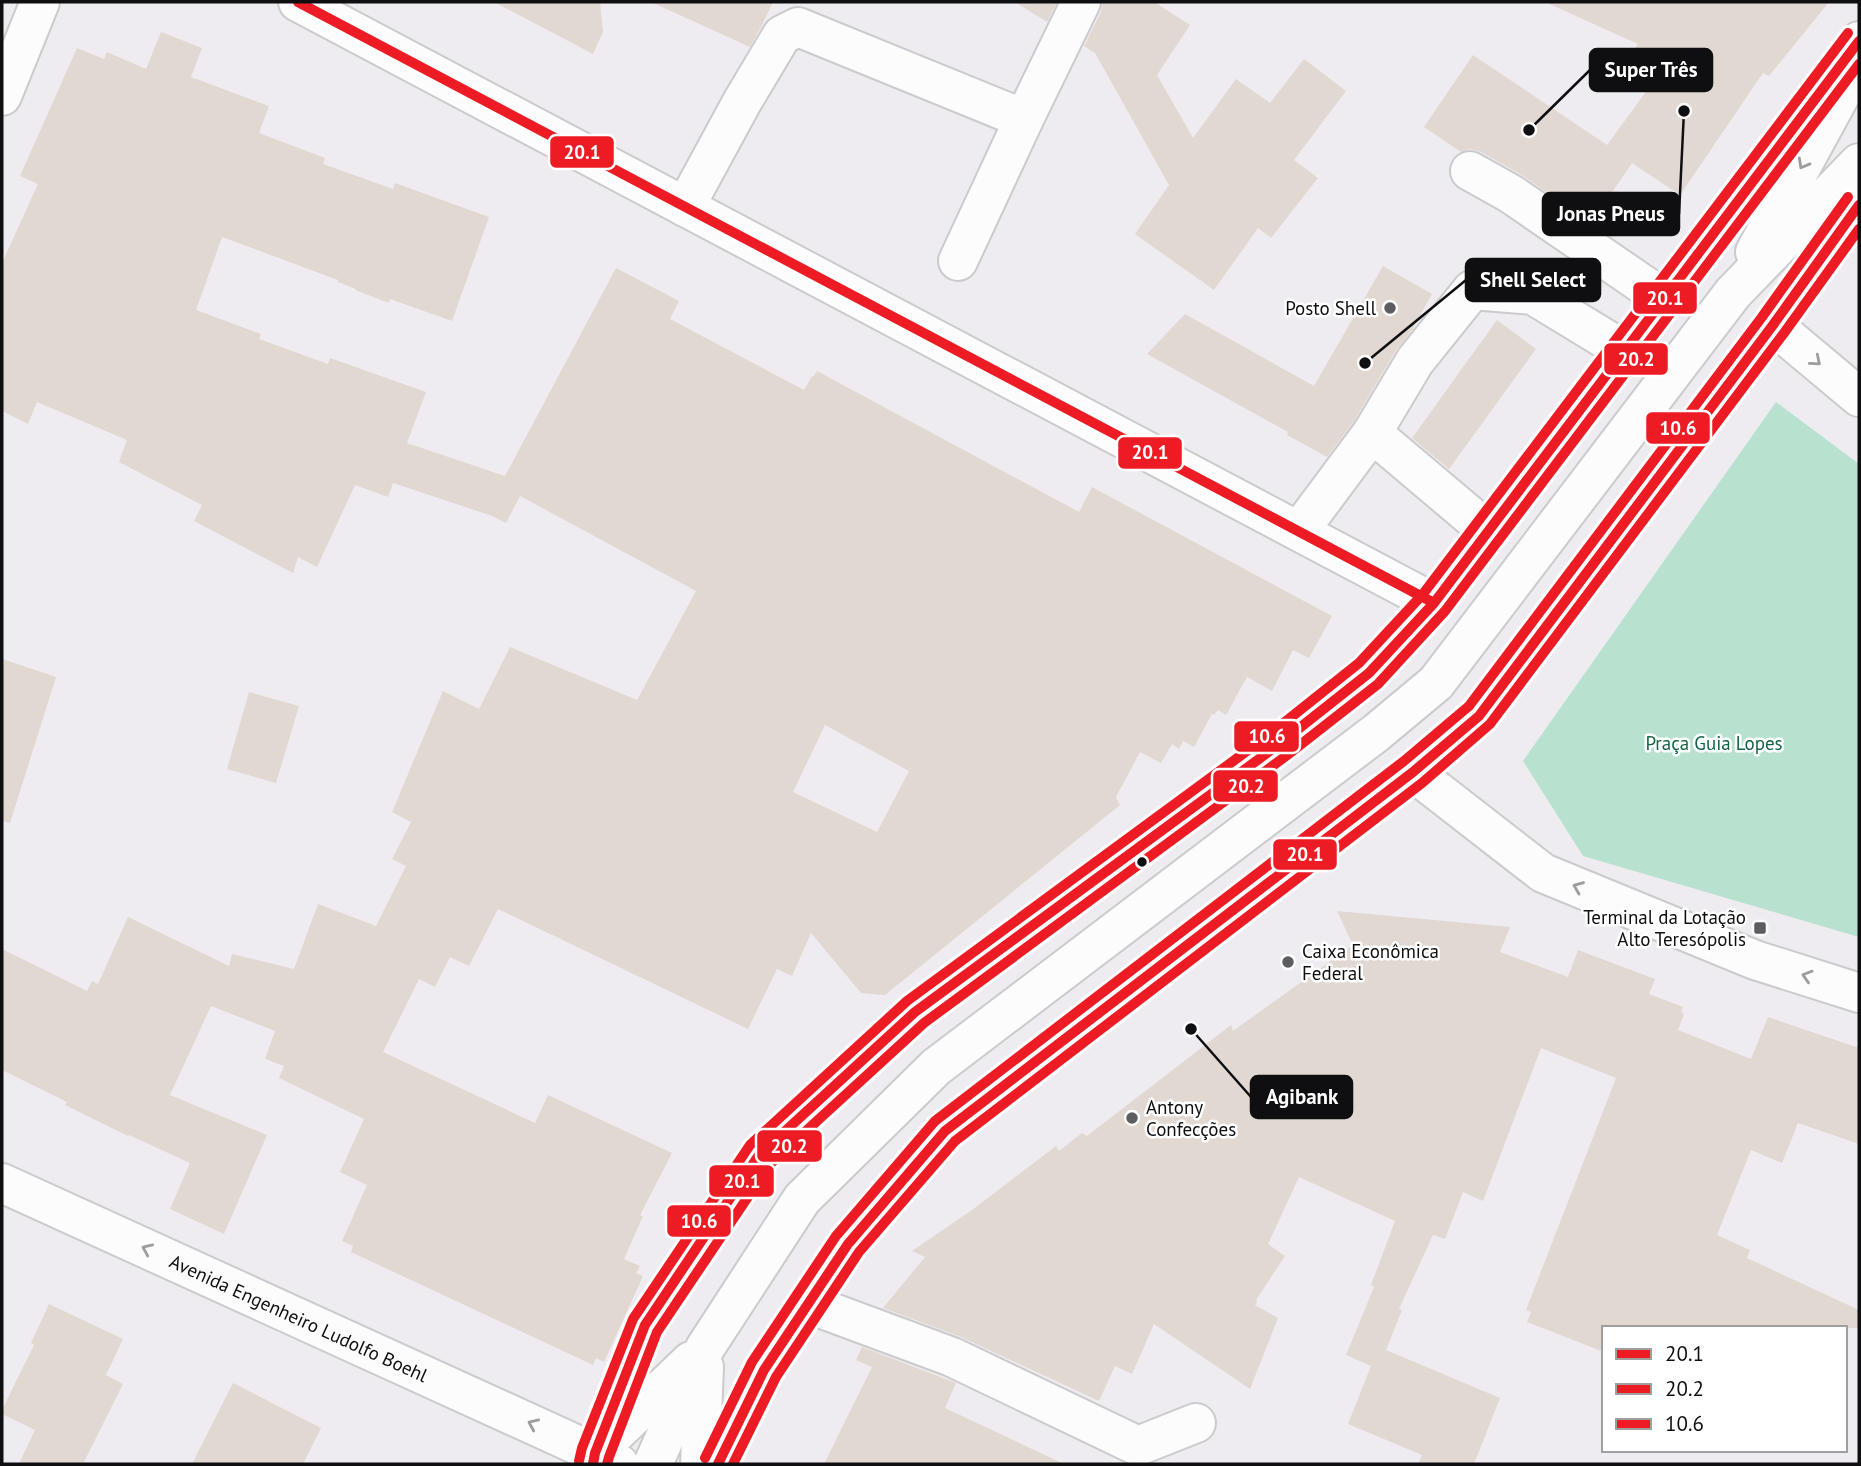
<svg xmlns="http://www.w3.org/2000/svg" width="1861" height="1466" font-family="'PT Sans',sans-serif">
  <style>
    .green { fill: #b8e2cf }
    .building { fill: #e1d8d2; fill-rule: evenodd }
    .lines { fill: none; stroke-linecap: round; stroke-linejoin: round }
    .minor-casing { stroke: #cbcacc; stroke-width: 42 }
    .major-casing { stroke: #cbcacc; stroke-width: 42 }
    .minor { stroke: #fcfcfd; stroke-width: 38 }
    .major { stroke: #fcfcfd; stroke-width: 38 }
    .bus-1-casing { stroke: #fff; stroke-width: 16 }
    .bus-2-casing { stroke: #fff; stroke-width: 16 }
    .bus-3-casing { stroke: #fff; stroke-width: 16 }
    .bus-1 { stroke: #ed1c24; stroke-width: 10 }
    .bus-2 { stroke: #ed1c24; stroke-width: 10 }
    .bus-3 { stroke: #ed1c24; stroke-width: 10 }
    .oneway { stroke: #9d9d9f }
    .poi-dot { fill: #5d5c5f; stroke: #fff; stroke-width: 2.5 }
    .bus-dot { fill: #0f0e11; stroke: #fff; stroke-width: 2.5 }
    .labels { text-anchor: middle; stroke-width: 5; stroke-linejoin: round; paint-order: stroke }
    .poi-label { font-size: 19px; fill: #0f0e11; stroke: #fff; text-anchor: end }
    .park-label { font-size: 19px; fill: #136546; stroke: #fff }
    .street-label { font-size: 19px; fill: #0f0e11; stroke: #fff }
    .leader { fill: none; stroke: #0f0e11; stroke-width: 2.5 }
    .callout-dot { fill: #0f0e11; stroke: #fff; stroke-width: 2.5 }
    .callout { fill: #0f0e11; stroke: #0f0e11; stroke-width: 2.5 }
    .callout-label { font-size: 21px; text-anchor: middle; font-weight: bold; fill: #fff }
    .line-badge { stroke: #fff; stroke-width: 2.5 }
    .badge-label { font-size: 19px; text-anchor: middle; font-weight: bold; fill: #fff }
  </style>
  <rect width="100%" height="100%" fill="#eeecf0"/>
  <path class="green" d="M 1776,402 L 1859,464 L 1859,937 L 1583,856 L 1523,761 Z"/>
  <path class="building" d="M 494,2 L 600,2 L 603,32 L 593,54 Z
    M 651,2 L 773,2 L 761,27 L 750,47 Z
    M 1015,2 L 1057,2 L 1047,22 Z
    M 1103,2 L 1154,2 L 1190,25 L 1157,75 L 1193,138 L 1236,79 L 1270,103 L 1304,59 L 1346,91 L 1294,160 L 1318,178 L 1271,238 L 1258,228 L 1214,290 L 1135,234 L 1169,185 L 1095,53 L 1084,46 L 1101,12 Z
    M 1545,2 L 1829,2 L 1769,76 L 1763,73 L 1680,195 L 1632,163 L 1591,223 L 1522,175 L 1481,152 L 1470,149 L 1461,152 L 1424,127 L 1473,55 L 1607,145 L 1656,78 L 1628,58 L 1638,44 Z
    M 161,32 L 202,48 L 191,77 L 269,106 L 259,133 L 325,158 L 323,164 L 393,189 L 395,183 L 489,217 L 452,321 L 390,299 L 389,303 L 355,290 L 356,289 L 338,282 L 338,280 L 222,237 L 196,310 L 261,334 L 259,339 L 328,364 L 330,358 L 426,392 L 407,443 L 505,476 L 616,268 L 679,301 L 670,319 L 804,390 L 812,376 L 813,377 L 817,371 L 1079,512 L 1092,487 L 1332,616 L 1309,658 L 1293,650 L 1272,691 L 1247,677 L 1226,715 L 1218,710 L 1214,715 L 1212,714 L 1194,747 L 1183,741 L 1179,749 L 1172,744 L 1161,763 L 1140,752 L 1116,797 L 1120,805 L 885,995 L 861,993 L 811,933 L 792,976 L 777,969 L 748,1029 L 498,909 L 469,966 L 450,957 L 435,987 L 419,979 L 383,1052 L 535,1123 L 548,1095 L 672,1153 L 640,1215 L 643,1216 L 624,1259 L 640,1266 L 636,1273 L 643,1276 L 604,1362 L 596,1358 L 593,1365 L 351,1252 L 353,1246 L 342,1241 L 367,1185 L 340,1172 L 364,1119 L 279,1078 L 284,1066 L 265,1059 L 275,1031 L 211,1006 L 170,1095 L 267,1135 L 224,1234 L 170,1209 L 190,1163 L 129,1135 L 128,1136 L 65,1105 L 67,1102 L 2,1070 L 2,949 L 87,991 L 92,981 L 98,984 L 128,917 L 229,966 L 232,954 L 294,969 L 318,904 L 376,926 L 406,866 L 392,859 L 411,822 L 392,812 L 443,691 L 479,709 L 510,647 L 637,700 L 696,591 L 520,496 L 506,523 L 492,516 L 393,483 L 388,497 L 355,485 L 317,567 L 298,557 L 293,573 L 194,521 L 202,505 L 119,462 L 127,440 L 37,402 L 28,424 L 2,411 L 2,263 L 38,184 L 20,176 L 77,48 L 104,59 L 107,52 L 146,69 ZM 825,725 L 909,771 L 877,832 L 793,792 Z
    M 1383,266 L 1432,294 L 1411,332 L 1396,350 L 1354,421 L 1327,457 L 1287,435 L 1288,432 L 1147,354 L 1185,314 L 1314,386 Z
    M 1497,320 L 1536,349 L 1449,469 L 1412,438 Z
    M 2,659 L 56,677 L 10,823 L 2,821 Z
    M 249,692 L 299,706 L 276,783 L 227,769 Z
    M 1337,911 L 1510,927 L 1500,952 L 1568,977 L 1578,950 L 1655,979 L 1649,994 L 1683,1007 L 1681,1012 L 1684,1014 L 1678,1030 L 1751,1059 L 1768,1017 L 1859,1048 L 1859,1144 L 1798,1123 L 1782,1163 L 1751,1150 L 1717,1235 L 1750,1250 L 1747,1258 L 1859,1310 L 1859,1328 L 1604,1328 L 1604,1352 L 1527,1322 L 1531,1312 L 1526,1310 L 1616,1078 L 1541,1048 L 1483,1201 L 1463,1192 L 1445,1239 L 1433,1235 L 1399,1309 L 1402,1310 L 1386,1350 L 1500,1398 L 1474,1464 L 1418,1464 L 1422,1455 L 1348,1424 L 1371,1366 L 1346,1355 L 1374,1287 L 1371,1285 L 1395,1221 L 1299,1177 L 1268,1244 L 1285,1256 L 1256,1300 L 1257,1302 L 1255,1305 L 1278,1318 L 1250,1389 L 1154,1324 L 1132,1374 L 1115,1366 L 1099,1401 L 961,1337 L 883,1308 L 925,1257 L 912,1251 L 972,1210 L 1056,1146 L 1059,1151 L 1082,1133 L 1087,1136 L 1231,1025 L 1233,1031 L 1353,945 Z
    M 49,1304 L 123,1339 L 106,1375 L 123,1384 L 83,1464 L 19,1464 L 35,1430 L 2,1414 L 2,1410 L 34,1345 L 31,1343 Z
    M 862,1347 L 956,1383 L 945,1408 L 1064,1464 L 824,1464 L 872,1367 L 856,1360 Z
    M 233,1383 L 321,1428 L 303,1464 L 192,1464 Z"/>
  <g class="lines">
    <g class="minor-casing">
      <g id="minor">
        <path d="M 298,2 L 1434,603"/>
        <path d="M 2,96 L 40,2"/>
        <path d="M 1470,171 L 1511,194 L 1664,299"/>
        <path d="M 685,207 L 742,102 L 782,35 L 798,27 L 1024,119"/>
        <path d="M 1755,252 L 1859,61"/>
        <path d="M 958,261 L 1024,119 L 1081,2"/>
        <path d="M 1773,325 L 1859,397"/>
        <path d="M 1299,531 L 1372,433"/>
        <path d="M 1488,531 L 1372,433 L 1415,361 L 1472,290 L 1533,295 L 1625,351"/>
        <path d="M 1413,772 L 1543,873 L 1755,960 L 1859,993"/>
        <path id="s1" d="M 2,1183 L 619,1464"/>
        <path d="M 809,1304 L 952,1357 L 1138,1446 L 1196,1423"/>
        <path d="M 595,1453 L 691,1361"/>
        <path d="M 653,1464 L 705,1348 L 802,1199 L 936,1067 L 1376,733 L 1436,683 L 1733,293 L 1859,163"/>
        <path d="M 700,1464 L 704,1367"/>
      </g>
    </g>
    <g class="major-casing">
      <path id="major" d="M 593,1464 L 595,1453 L 645,1325 L 759,1155 L 915,1012 L 1278,745 L 1369,673 L 1434,603 L 1859,41
        M 718,1464 L 764,1370 L 848,1244 L 945,1131 L 1413,772 L 1479,716 L 1773,325 L 1859,205"/>
    </g>
    <use href="#minor" class="minor"/>
    <use href="#major" class="major"/>
    <g class="bus-1-casing">
      <path id="bus-1" d="M 298,2 L 1434,603
        M 593,1464 L 595,1453 L 645,1325 L 759,1155 L 915,1012 L 1278,745 L 1369,673 L 1434,603 L 1859,41
        M 718,1464 L 764,1370 L 848,1244 L 945,1131 L 1413,772 L 1479,716 L 1773,325 L 1859,205"/>
    </g>
    <g class="bus-2-casing">
      <path id="bus-2" d="M 607,1464 L 609,1457 L 657,1332 L 770,1164 L 924,1023 L 1286,756 L 1378,684 L 1445,611 L 1859,64
        M 733,1464 L 776,1377 L 859,1252 L 955,1141 L 1422,783 L 1490,724 L 1784,333 L 1859,229"/>
    </g>
    <g class="bus-3-casing">
      <path id="bus-3" d="M 705,1458 L 752,1362 L 836,1236 L 935,1121 L 1404,761 L 1469,706 L 1762,317 L 1848,197
        M 579,1461 L 582,1448 L 633,1319 L 750,1145 L 907,1001 L 1270,734 L 1359,663 L 1423,594 L 1848,33"/>
    </g>
    <use href="#bus-1" class="bus-1"/>
    <use href="#bus-2" class="bus-2"/>
    <use href="#bus-3" class="bus-3"/>
  </g>
  <defs><path id="oneway-chevron" d="M-2-3.5L2.5 0L-2 3.5" fill="none" stroke-width="1.6" stroke-linecap="round" stroke-linejoin="round" transform="scale(1.75)"/></defs>
  <g class="oneway">
    <use href="#oneway-chevron" transform="translate(1803 164) rotate(119)"/>
    <use href="#oneway-chevron" transform="translate(1816 361) rotate(40)"/>
    <use href="#oneway-chevron" transform="translate(1578 887) rotate(-158)"/>
    <use href="#oneway-chevron" transform="translate(1807 976) rotate(-163)"/>
    <use href="#oneway-chevron" transform="translate(147 1249) rotate(-156)"/>
    <use href="#oneway-chevron" transform="translate(533 1424) rotate(-156)"/>
  </g>
  <g class="poi-dot">
    <circle cx="1390" cy="308" r="7"/>
    <rect x="1753" y="921" width="14" height="14" rx="3.5"/>
    <circle cx="1288" cy="962" r="7"/>
    <circle cx="1132" cy="1118" r="7"/>
  </g>
  <circle class="bus-dot" cx="1142" cy="862" r="6"/>
  <g class="labels">
    <g class="poi-label">
      <text x="1376" y="315">Posto Shell</text>
      <text x="1746" y="924">Terminal da Lotação<tspan x="1746" dy="22">Alto Teresópolis</tspan></text>
      <text x="1302" y="958" text-anchor="start">Caixa Econômica<tspan x="1302" dy="22">Federal</tspan></text>
      <text x="1146" y="1114" text-anchor="start">Antony<tspan x="1146" dy="22">Confecções</tspan></text>
    </g>
    <g class="park-label">
      <text x="1714" y="750">Praça Guia Lopes</text>
    </g>
    <g class="street-label">
      <text dy="7" stroke="none"><textPath href="#s1" startOffset="326">Avenida Engenheiro Ludolfo Boehl</textPath></text>
    </g>
  </g>
  <path class="leader" d="M1529 130L1590 70M1684 111L1679 214M1365 363L1466 280M1191 1029L1251 1097"/>
  <g class="callout-dot">
    <circle cx="1529" cy="130" r="7"/>
    <circle cx="1684" cy="111" r="7"/>
    <circle cx="1365" cy="363" r="7"/>
    <circle cx="1191" cy="1029" r="7"/>
  </g>
  <g class="callout">
    <rect x="1590" y="49" width="122" height="42" rx="7"/>
    <rect x="1543" y="193" width="136" height="42" rx="7"/>
    <rect x="1466" y="259" width="134" height="42" rx="7"/>
    <rect x="1251" y="1076" width="101" height="42" rx="7"/>
  </g>
  <g class="callout-label">
    <text x="1651" y="77">Super Três</text>
    <text x="1611" y="221">Jonas Pneus</text>
    <text x="1533" y="287">Shell Select</text>
    <text x="1302" y="1104">Agibank</text>
  </g>
  <g class="line-badge">
    <rect x="549" y="135" width="66" height="34" rx="7" fill="#ed1c24"/>
    <rect x="1632" y="281" width="66" height="34" rx="7" fill="#ed1c24"/>
    <rect x="1603" y="342" width="66" height="34" rx="7" fill="#ed1c24"/>
    <rect x="1645" y="411" width="66" height="34" rx="7" fill="#ed1c24"/>
    <rect x="1117" y="436" width="66" height="34" rx="7" fill="#ed1c24"/>
    <rect x="1233" y="720" width="67" height="33" rx="7" fill="#ed1c24"/>
    <rect x="1212" y="769" width="67" height="34" rx="7" fill="#ed1c24"/>
    <rect x="1272" y="838" width="66" height="33" rx="7" fill="#ed1c24"/>
    <rect x="756" y="1129" width="67" height="34" rx="7" fill="#ed1c24"/>
    <rect x="708" y="1164" width="67" height="34" rx="7" fill="#ed1c24"/>
    <rect x="666" y="1204" width="66" height="34" rx="7" fill="#ed1c24"/>
  </g>
  <g class="badge-label">
    <text x="582" y="159">20.1</text>
    <text x="1665" y="305">20.1</text>
    <text x="1636" y="366">20.2</text>
    <text x="1678" y="435">10.6</text>
    <text x="1150" y="459">20.1</text>
    <text x="1267" y="743">10.6</text>
    <text x="1246" y="793">20.2</text>
    <text x="1305" y="861">20.1</text>
    <text x="789" y="1153">20.2</text>
    <text x="742" y="1188">20.1</text>
    <text x="699" y="1228">10.6</text>
  </g>
  <rect width="1861" height="1466" fill="none" stroke="#0f0e11" stroke-width="7"/>
  <rect x="1602" y="1326" width="245" height="126" fill="#ffffff" stroke="#9f9fa0" stroke-width="2"/>
  <rect x="1616" y="1349" width="35" height="10" fill="#ed1c24" stroke="#9f9fa0" stroke-width="2"/>
  <text x="1665" y="1361" font-size="21" fill="#0f0e11">20.1</text>
  <rect x="1616" y="1384" width="35" height="10" fill="#ed1c24" stroke="#9f9fa0" stroke-width="2"/>
  <text x="1665" y="1396" font-size="21" fill="#0f0e11">20.2</text>
  <rect x="1616" y="1419" width="35" height="10" fill="#ed1c24" stroke="#9f9fa0" stroke-width="2"/>
  <text x="1665" y="1431" font-size="21" fill="#0f0e11">10.6</text>
</svg>
